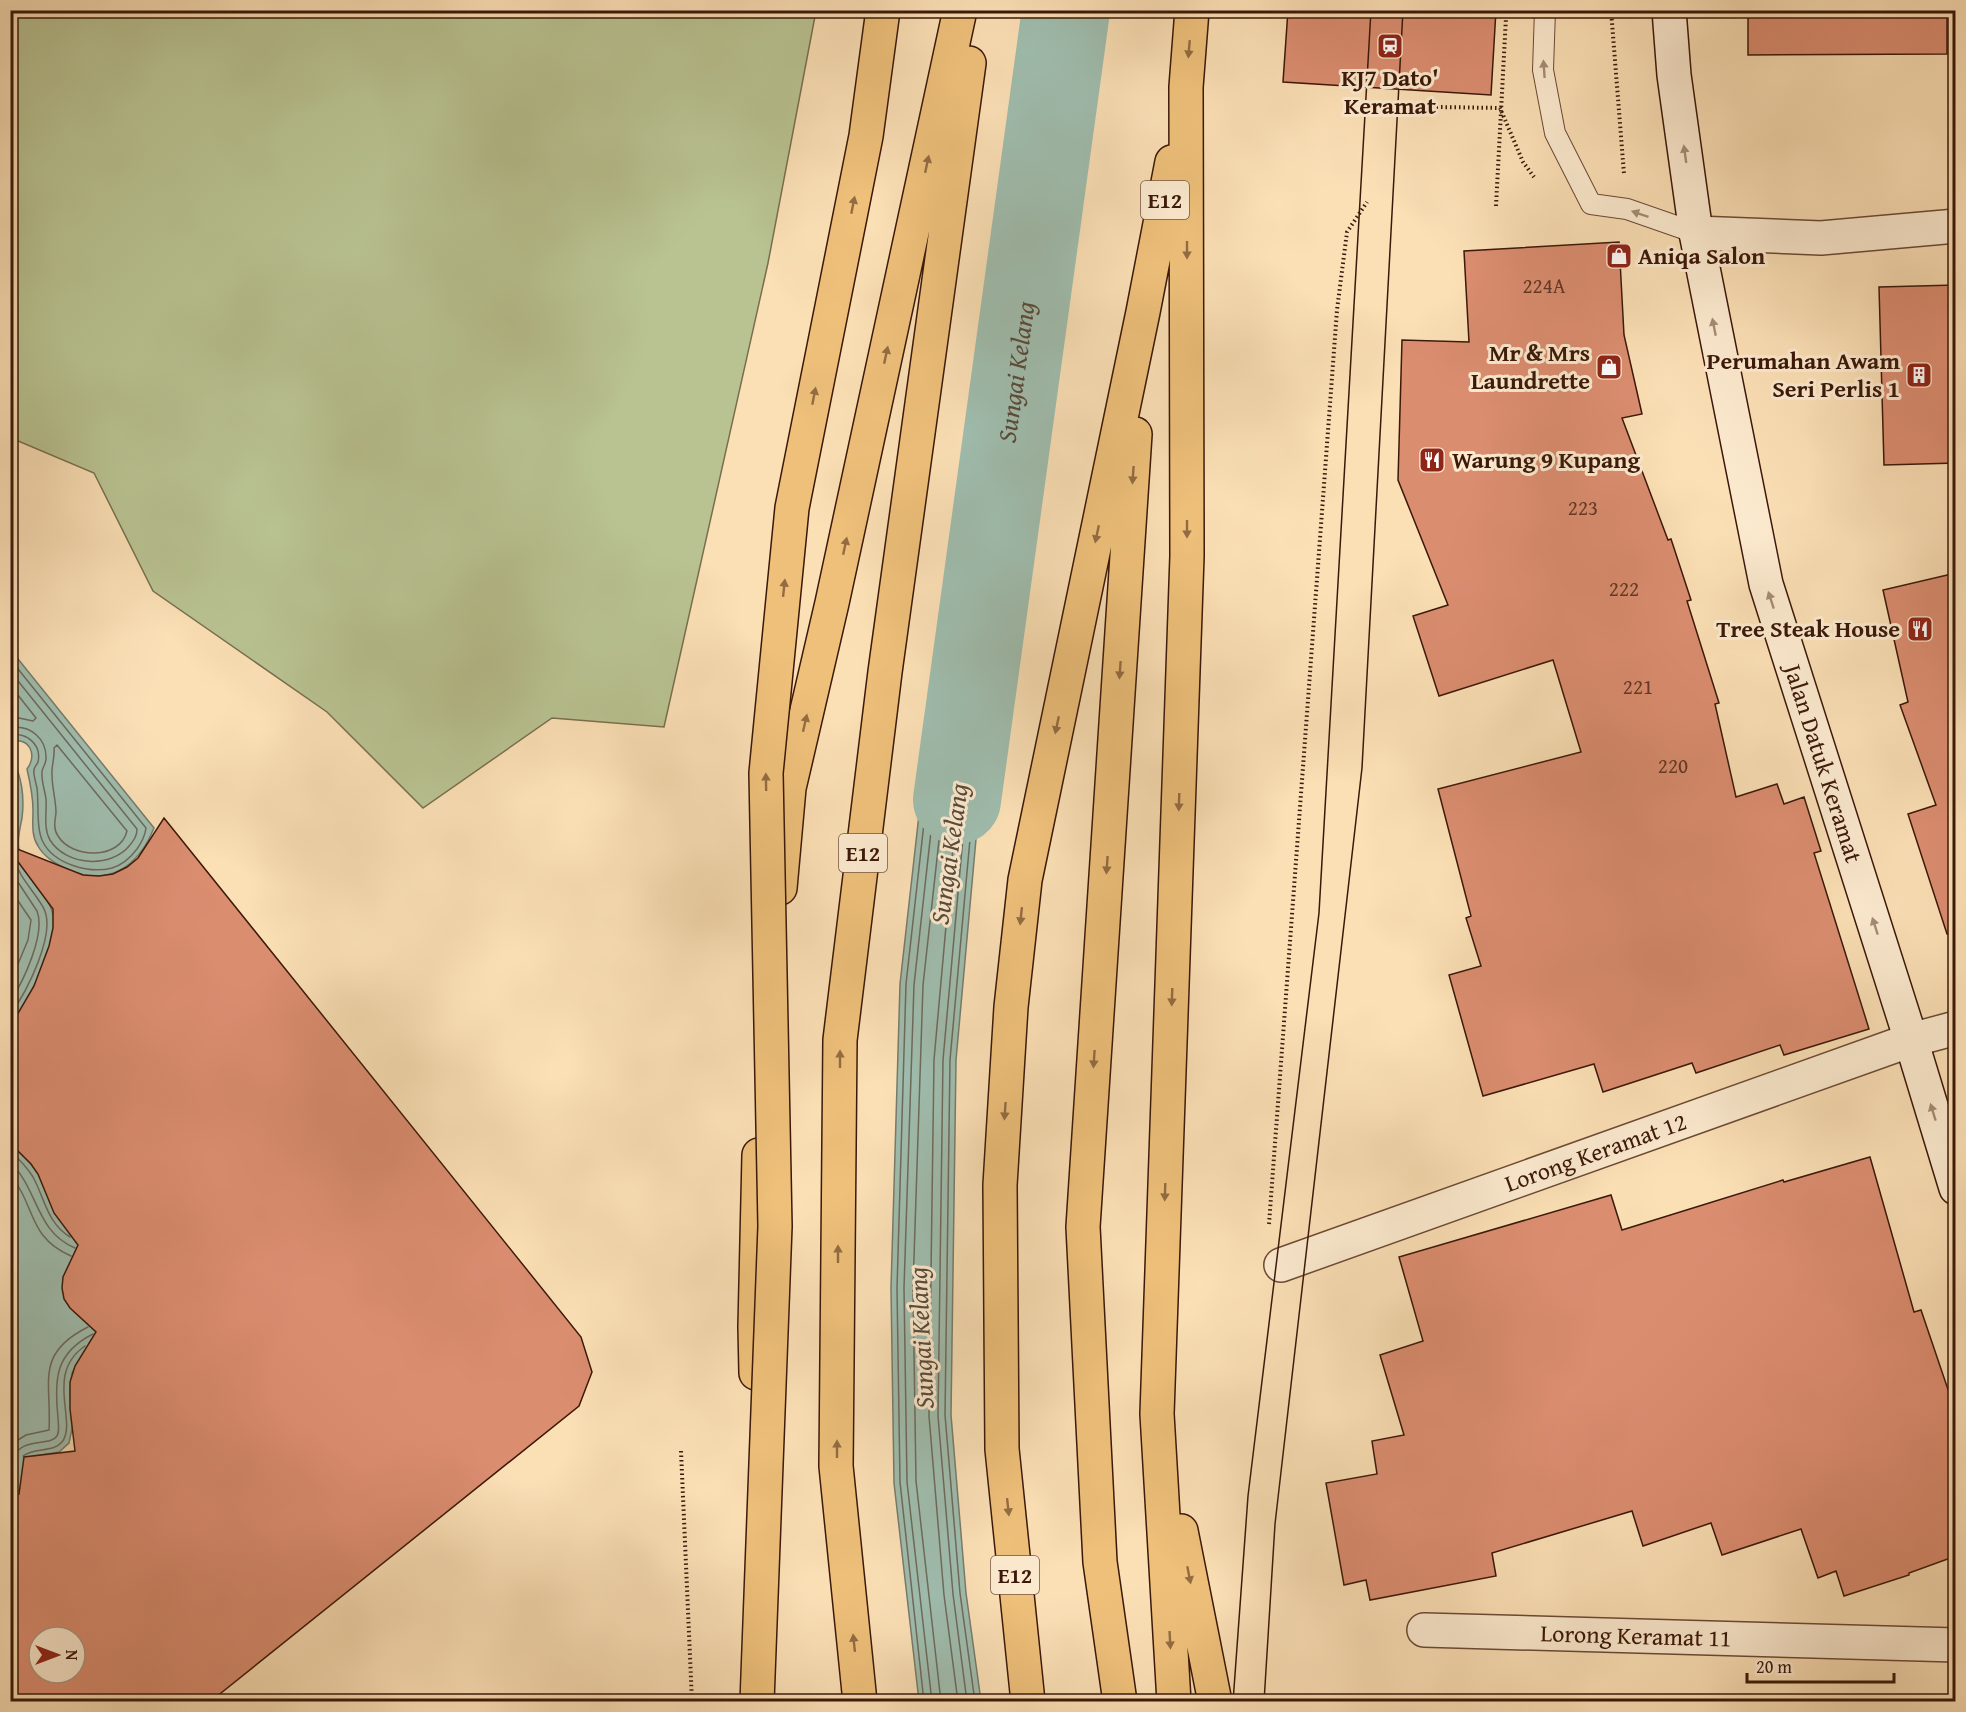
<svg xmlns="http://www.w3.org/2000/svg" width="1966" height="1712" font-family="'Gentium Book Plus',serif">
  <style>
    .green { fill: #b9c392; stroke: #7a6e4e; stroke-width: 1.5 }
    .water { fill: #9fbdae; stroke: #777b6c; stroke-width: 1.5 }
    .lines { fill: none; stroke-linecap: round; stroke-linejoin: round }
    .shore { stroke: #6d6a5c; stroke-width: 1.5 }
    .river { stroke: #9fbdae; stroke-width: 88 }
    .building { fill: #db8d70; stroke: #3b1809; stroke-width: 1.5; fill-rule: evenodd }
    .lane-casing { stroke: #6b4a34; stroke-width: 22 }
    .street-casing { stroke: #6b4a34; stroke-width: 36 }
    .secondary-casing { stroke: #3b1809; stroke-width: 36 }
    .highway-casing { stroke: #3b1809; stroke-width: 36 }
    .path { stroke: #3b1809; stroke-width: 4; stroke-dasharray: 1.5 3; stroke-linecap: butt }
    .lane { stroke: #fceacf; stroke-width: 20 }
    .street { stroke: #fceacf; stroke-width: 33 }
    .secondary { stroke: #fceacf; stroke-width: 33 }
    .highway { stroke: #eec07a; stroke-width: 33 }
    .tram { stroke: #3b1809; stroke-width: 1.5 }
    .highway-bridge-casing { stroke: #3b1809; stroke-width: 36; stroke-linecap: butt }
    .highway-bridge { stroke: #eec07a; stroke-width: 33 }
    .oneway { fill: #946c42 }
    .oneway2 { fill: #a58c76 }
    .labels { text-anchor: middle; stroke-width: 6; stroke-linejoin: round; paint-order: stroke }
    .number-label { font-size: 21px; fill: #633523 }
    .shield { fill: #fceacf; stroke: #755744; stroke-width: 1.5 }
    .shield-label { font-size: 22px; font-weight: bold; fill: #3b1809 }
    .poi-label { font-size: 24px; font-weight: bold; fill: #3b1809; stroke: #fceacf; text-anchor: end }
    .street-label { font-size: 24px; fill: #3b1809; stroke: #fceacf }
    .water-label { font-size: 26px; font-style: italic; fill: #594a3b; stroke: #fceacf }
  </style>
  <rect width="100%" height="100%" fill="#fbdfb5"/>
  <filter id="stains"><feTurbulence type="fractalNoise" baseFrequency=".00333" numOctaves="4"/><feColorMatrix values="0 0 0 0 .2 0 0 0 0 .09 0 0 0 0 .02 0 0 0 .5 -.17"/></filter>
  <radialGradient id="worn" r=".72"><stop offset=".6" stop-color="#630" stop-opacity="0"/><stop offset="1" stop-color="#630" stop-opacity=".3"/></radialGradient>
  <path class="green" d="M 10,11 L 816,11 L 768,263 L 664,727 L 552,718 L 423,808 L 327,712 L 153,591 L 94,473 L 11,438 Z"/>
  <path class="water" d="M 10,649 L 154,828 C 138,867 108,888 66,869 C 55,863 44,857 38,846 C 31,835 33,823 33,810 C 33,796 30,782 27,769 C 38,755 29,736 11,742 Z
    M 974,679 L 1003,681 L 979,806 L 956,1060 L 951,1415 L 966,1593 L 981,1701 L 919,1701 L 894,1483 L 891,1288 L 900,984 L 934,681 Z
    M 10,770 L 18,772 C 23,787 24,802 22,818 C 20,829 17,838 19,850 C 22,873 40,886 50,906 C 65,936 28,1000 11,1026 Z
    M 10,1143 L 31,1164 L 38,1174 L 47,1195 L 134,1267 L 72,1373 L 70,1391 L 72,1429 L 69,1443 L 59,1452 L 35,1456 L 19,1490 L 10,1499 Z"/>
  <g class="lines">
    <path class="shore" d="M 10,659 L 146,828 C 145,836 142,842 137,849 C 131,857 122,865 112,868 C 89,874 54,864 43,842 C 36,829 39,804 37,788 C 36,783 33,774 34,770 C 34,767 37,765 38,762 C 42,744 26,732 10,735
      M 10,671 L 137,829 C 137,836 134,840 130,845 C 111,869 66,866 50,840 C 43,828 47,812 46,799 C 45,791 41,780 42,772 C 42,768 46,764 46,759 C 47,739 30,724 10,728
      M 10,685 L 36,718 L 33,721 L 19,718 L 10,719
      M 57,745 L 127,831 C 120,860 72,859 58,836 C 53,829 55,820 56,813 C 56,800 52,788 52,775 C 51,766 55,759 54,748 Z
      M 10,777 C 25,789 12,828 12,845
      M 10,870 L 37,911 C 46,934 23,982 10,1002
      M 10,889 L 31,920 L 28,940 L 10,983
      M 10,1015 C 26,993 58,932 43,907 C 34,891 19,877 14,859
      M 10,1151 C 19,1159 27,1167 33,1177 C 45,1199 47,1223 70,1237
      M 10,1162 C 39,1190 35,1231 75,1248
      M 10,1175 C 36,1205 27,1237 71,1256
      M 10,1445 L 26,1435 L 49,1430 C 52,1383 34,1354 88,1327
      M 23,1456 C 34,1447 53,1453 62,1442 C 78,1422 44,1374 85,1346
      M 10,1462 C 22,1434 49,1448 57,1436 C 60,1431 58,1423 58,1418 C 54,1379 55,1353 93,1334
      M 924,1702 L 900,1482 L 897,1288 L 906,984 L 939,689 L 941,687 L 993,686 L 995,689 L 973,806 L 950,1060 L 945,1415 L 960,1593 L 975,1702
      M 932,1702 L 907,1482 L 904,1288 L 914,985 L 946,696 L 948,694 L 984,694 L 986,697 L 966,804 L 943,1060 L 938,1416 L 953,1594 L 967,1702
      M 941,1702 L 916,1481 L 913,1288 L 923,985 L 954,705 L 956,703 L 973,702 L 976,705 L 957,803 L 934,1060 L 929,1416 L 944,1595 L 958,1702"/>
    <path class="river" id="s1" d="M 957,800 L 1066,10"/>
  </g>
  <path class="building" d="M 1288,10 L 1496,10 L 1491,95 L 1283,82 Z
    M 1748,10 L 1947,10 L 1947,54 L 1748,55 Z
    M 1619,242 L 1624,335 L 1642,414 L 1622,418 L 1668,540 L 1671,539 L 1691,600 L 1687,601 L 1719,703 L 1715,704 L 1736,797 L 1777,784 L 1784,804 L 1804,797 L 1821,851 L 1814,853 L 1869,1029 L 1784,1055 L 1780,1045 L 1696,1073 L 1692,1063 L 1603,1092 L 1594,1064 L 1483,1096 L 1449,975 L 1481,966 L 1466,918 L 1471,916 L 1438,789 L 1581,752 L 1553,660 L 1439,696 L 1413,616 L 1448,605 L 1398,480 L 1402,340 L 1469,342 L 1464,251 Z
    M 1956,285 L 1956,463 L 1884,465 L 1879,287 Z
    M 1956,573 L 1956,933 L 1947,934 L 1908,814 L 1936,805 L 1900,705 L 1908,702 L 1883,590 Z
    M 164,818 L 581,1337 L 592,1372 L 579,1406 L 211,1701 L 10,1701 L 10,1499 L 19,1494 L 24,1457 L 75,1451 L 70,1409 L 70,1382 L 75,1366 L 96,1332 L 70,1308 L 64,1299 L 62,1288 L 63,1277 L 78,1245 L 54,1213 L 38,1174 L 31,1164 L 10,1143 L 10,1027 L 34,986 L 49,946 L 53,928 L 53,909 L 10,851 L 10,846 L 83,875 L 99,876 L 113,874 L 127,867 L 138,858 ZM 39,1637 L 75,1637 L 75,1673 L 39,1673 Z
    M 1870,1157 L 1914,1312 L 1921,1310 L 1956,1413 L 1956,1556 L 1909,1573 L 1909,1575 L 1844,1596 L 1836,1571 L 1818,1578 L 1801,1529 L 1722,1555 L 1711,1523 L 1643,1546 L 1632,1511 L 1492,1553 L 1496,1576 L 1370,1600 L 1366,1580 L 1344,1585 L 1326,1483 L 1377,1474 L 1372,1441 L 1404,1435 L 1380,1355 L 1423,1341 L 1399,1257 L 1611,1195 L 1622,1230 L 1783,1180 L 1784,1182 Z"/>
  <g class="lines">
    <g class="lane-casing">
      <path id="lane" d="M 1545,10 L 1543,70 L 1555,133 L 1591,204 L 1627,209 L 1696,233"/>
    </g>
    <g class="street-casing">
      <g id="street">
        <path d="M 1696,233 L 1821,238 L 1956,226"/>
        <path id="s2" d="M 1281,1265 L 1911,1040 L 1956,1028"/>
        <path id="s3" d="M 1424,1630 L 1956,1645"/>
      </g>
    </g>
    <g class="secondary-casing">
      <g id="secondary">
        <path id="s4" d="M 1669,10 L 1674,75 L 1696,233 L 1766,584 L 1911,1040 L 1956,1188"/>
      </g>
    </g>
    <g class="highway-casing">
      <path id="highway" d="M 780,888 L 789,788 L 832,603 L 960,10
        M 756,1373 L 755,1327 L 759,1155
        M 1181,1531 L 1215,1702
        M 860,1702 L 836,1466 L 840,1040 L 885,672 L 969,63
        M 1028,1702 L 1002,1449 L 1000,1185 L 1011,1007 L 1025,880 L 1143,312 L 1172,162
        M 1120,1702 L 1100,1562 L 1083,1227 L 1135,434
        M 1174,1702 L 1157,1414 L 1187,556 L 1186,87 L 1192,10"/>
    </g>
    <path class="path" d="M 1611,10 L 1624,174
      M 1374,111 L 1374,106 L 1500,108 L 1523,162 L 1534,177
      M 1496,206 L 1506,17
      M 1269,1224 L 1337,310 L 1347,232 L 1367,202
      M 681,1451 L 692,1702"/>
    <use href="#lane" class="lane"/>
    <use href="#street" class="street"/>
    <use href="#secondary" class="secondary"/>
    <use href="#highway" class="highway"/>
    <path class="tram" d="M 1233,1702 L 1248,1496 L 1319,913 L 1371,10
      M 1264,1702 L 1275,1524 L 1362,768 L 1403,10"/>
    <g class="highway-bridge-casing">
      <path id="highway-bridge" d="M 757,1702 L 775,1226 L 766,773 L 792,508 L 866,136 L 883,10"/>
    </g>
    <use href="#highway-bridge" class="highway-bridge"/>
  </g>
  <defs><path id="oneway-solid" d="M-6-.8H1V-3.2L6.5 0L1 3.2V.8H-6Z" transform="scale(1.5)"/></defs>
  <g class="oneway">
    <use href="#oneway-solid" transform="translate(1189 49) rotate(95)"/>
    <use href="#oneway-solid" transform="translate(927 164) rotate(-78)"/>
    <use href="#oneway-solid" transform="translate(853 205) rotate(-79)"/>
    <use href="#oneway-solid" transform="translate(1187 250) rotate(90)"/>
    <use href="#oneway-solid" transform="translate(886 355) rotate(-78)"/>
    <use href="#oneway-solid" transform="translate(814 396) rotate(-79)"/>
    <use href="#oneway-solid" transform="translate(1133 475) rotate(94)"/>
    <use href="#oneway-solid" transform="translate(1187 529) rotate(90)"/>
    <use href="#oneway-solid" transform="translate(1097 534) rotate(102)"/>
    <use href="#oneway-solid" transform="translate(845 546) rotate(-78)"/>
    <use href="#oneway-solid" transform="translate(784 588) rotate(-84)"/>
    <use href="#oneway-solid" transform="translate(1120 670) rotate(94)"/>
    <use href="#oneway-solid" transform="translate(805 723) rotate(-77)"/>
    <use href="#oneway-solid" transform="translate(1057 725) rotate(102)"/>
    <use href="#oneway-solid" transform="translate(766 782) rotate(-91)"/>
    <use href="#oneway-solid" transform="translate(1179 802) rotate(92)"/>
    <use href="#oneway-solid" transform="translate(1107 865) rotate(94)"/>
    <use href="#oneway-solid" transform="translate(1021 916) rotate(96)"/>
    <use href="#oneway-solid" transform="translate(1172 997) rotate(92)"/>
    <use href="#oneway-solid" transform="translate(840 1059) rotate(-90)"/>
    <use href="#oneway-solid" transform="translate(1094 1059) rotate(94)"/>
    <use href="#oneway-solid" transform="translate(1005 1111) rotate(94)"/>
    <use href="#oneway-solid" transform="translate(1165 1192) rotate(92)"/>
    <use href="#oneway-solid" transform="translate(838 1254) rotate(-90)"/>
    <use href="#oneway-solid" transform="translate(837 1449) rotate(-90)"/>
    <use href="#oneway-solid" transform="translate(1008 1507) rotate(84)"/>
    <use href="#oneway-solid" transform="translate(1189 1575) rotate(79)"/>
    <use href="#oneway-solid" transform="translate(1170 1640) rotate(87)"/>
    <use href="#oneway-solid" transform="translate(854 1643) rotate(-96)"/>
  </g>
  <g class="oneway2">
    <use href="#oneway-solid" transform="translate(1544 69) rotate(-94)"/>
    <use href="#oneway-solid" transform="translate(1685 154) rotate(-98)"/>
    <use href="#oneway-solid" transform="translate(1640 214) rotate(-161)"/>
    <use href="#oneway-solid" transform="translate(1714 327) rotate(-101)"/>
    <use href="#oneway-solid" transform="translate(1771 600) rotate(-108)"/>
    <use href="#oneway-solid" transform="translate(1875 926) rotate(-108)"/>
    <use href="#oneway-solid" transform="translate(1933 1112) rotate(-107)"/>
  </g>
  <defs>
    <g id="station-square" transform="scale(1.35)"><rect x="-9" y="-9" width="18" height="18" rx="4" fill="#8f2418" stroke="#fceacf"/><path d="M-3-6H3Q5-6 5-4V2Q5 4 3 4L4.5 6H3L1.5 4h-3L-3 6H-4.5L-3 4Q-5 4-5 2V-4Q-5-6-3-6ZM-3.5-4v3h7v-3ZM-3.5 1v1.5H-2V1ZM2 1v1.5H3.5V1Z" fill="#fff"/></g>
    <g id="shop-square" transform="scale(1.35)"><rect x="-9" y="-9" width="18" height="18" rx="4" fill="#8f2418" stroke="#fceacf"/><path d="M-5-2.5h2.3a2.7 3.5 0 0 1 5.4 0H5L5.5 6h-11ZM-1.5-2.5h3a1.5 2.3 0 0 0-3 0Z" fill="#fff"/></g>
    <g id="building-square" transform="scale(1.35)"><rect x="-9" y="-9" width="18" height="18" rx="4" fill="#8f2418" stroke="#fceacf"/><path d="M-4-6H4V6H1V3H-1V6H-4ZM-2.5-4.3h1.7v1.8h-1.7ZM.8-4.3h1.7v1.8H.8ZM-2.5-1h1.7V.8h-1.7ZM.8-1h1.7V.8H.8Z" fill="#fff"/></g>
    <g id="restaurant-square" transform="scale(1.35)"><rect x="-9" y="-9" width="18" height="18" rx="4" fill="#8f2418" stroke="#fceacf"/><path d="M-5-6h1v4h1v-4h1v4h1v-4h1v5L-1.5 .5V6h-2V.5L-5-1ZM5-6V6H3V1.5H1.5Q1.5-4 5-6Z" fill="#fff"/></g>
  </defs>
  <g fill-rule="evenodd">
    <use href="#station-square" x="1390" y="46"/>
    <use href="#shop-square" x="1619" y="256"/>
    <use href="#shop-square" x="1609" y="367"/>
    <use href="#building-square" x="1919" y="375"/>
    <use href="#restaurant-square" x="1432" y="460"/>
    <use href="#restaurant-square" x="1920" y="629"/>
  </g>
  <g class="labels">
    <g class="number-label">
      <text x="1544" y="293">224A</text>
      <text x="1583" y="515">223</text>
      <text x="1624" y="596">222</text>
      <text x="1638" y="694">221</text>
      <text x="1673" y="773">220</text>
    </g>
    <g class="shield">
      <rect x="1141" y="181" width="48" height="38" rx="4.5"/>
      <rect x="839" y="834" width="48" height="38" rx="4.5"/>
      <rect x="991" y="1556" width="48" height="38" rx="4.5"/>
    </g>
    <g class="shield-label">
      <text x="1165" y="208">E12</text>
      <text x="863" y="861">E12</text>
      <text x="1015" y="1583">E12</text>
    </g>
    <g class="poi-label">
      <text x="1390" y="86" text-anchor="middle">KJ7 Dato'<tspan x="1390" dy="28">Keramat</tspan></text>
      <text x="1638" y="264" text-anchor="start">Aniqa Salon</text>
      <text x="1590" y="361">Mr &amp; Mrs<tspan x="1590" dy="28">Laundrette</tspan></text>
      <text x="1900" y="369">Perumahan Awam<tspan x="1900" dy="28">Seri Perlis 1</tspan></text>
      <text x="1452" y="468" text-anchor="start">Warung 9 Kupang</text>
      <text x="1900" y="637">Tree Steak House</text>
    </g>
    <g class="street-label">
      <text dy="8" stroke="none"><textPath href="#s4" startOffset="771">Jalan Datuk Keramat</textPath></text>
      <text dy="8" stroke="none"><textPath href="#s2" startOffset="334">Lorong Keramat 12</textPath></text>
      <text dy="8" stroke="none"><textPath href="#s3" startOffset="212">Lorong Keramat 11</textPath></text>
    </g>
    <g class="water-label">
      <text dy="9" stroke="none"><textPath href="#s1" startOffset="432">Sungai Kelang</textPath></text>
      <text transform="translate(949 854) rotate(-82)" y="9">Sungai Kelang</text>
      <text transform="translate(921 1338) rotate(-93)" y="9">Sungai Kelang</text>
    </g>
  </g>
  <rect width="1966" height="1712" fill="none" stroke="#fbdfb5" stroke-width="36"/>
  <rect x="12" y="12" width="1942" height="1688" fill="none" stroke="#3b1809" stroke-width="3"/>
  <rect x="18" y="18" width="1930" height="1676" fill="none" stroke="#3b1809" stroke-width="1.5"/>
  <g transform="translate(57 1655) rotate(90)"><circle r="28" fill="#fceacf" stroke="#af9680" stroke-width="1.5"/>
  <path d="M0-4.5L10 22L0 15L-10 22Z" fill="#8f2418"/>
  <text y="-9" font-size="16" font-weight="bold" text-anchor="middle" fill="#3b1809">N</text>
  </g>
  <path d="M1747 1673v9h147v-9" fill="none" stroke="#3b1809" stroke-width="3"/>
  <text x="1756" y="1673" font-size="18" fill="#3b1809" stroke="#fceacf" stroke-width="4.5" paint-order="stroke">20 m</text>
  <rect width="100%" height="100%" filter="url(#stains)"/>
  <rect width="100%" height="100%" fill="url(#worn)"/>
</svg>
